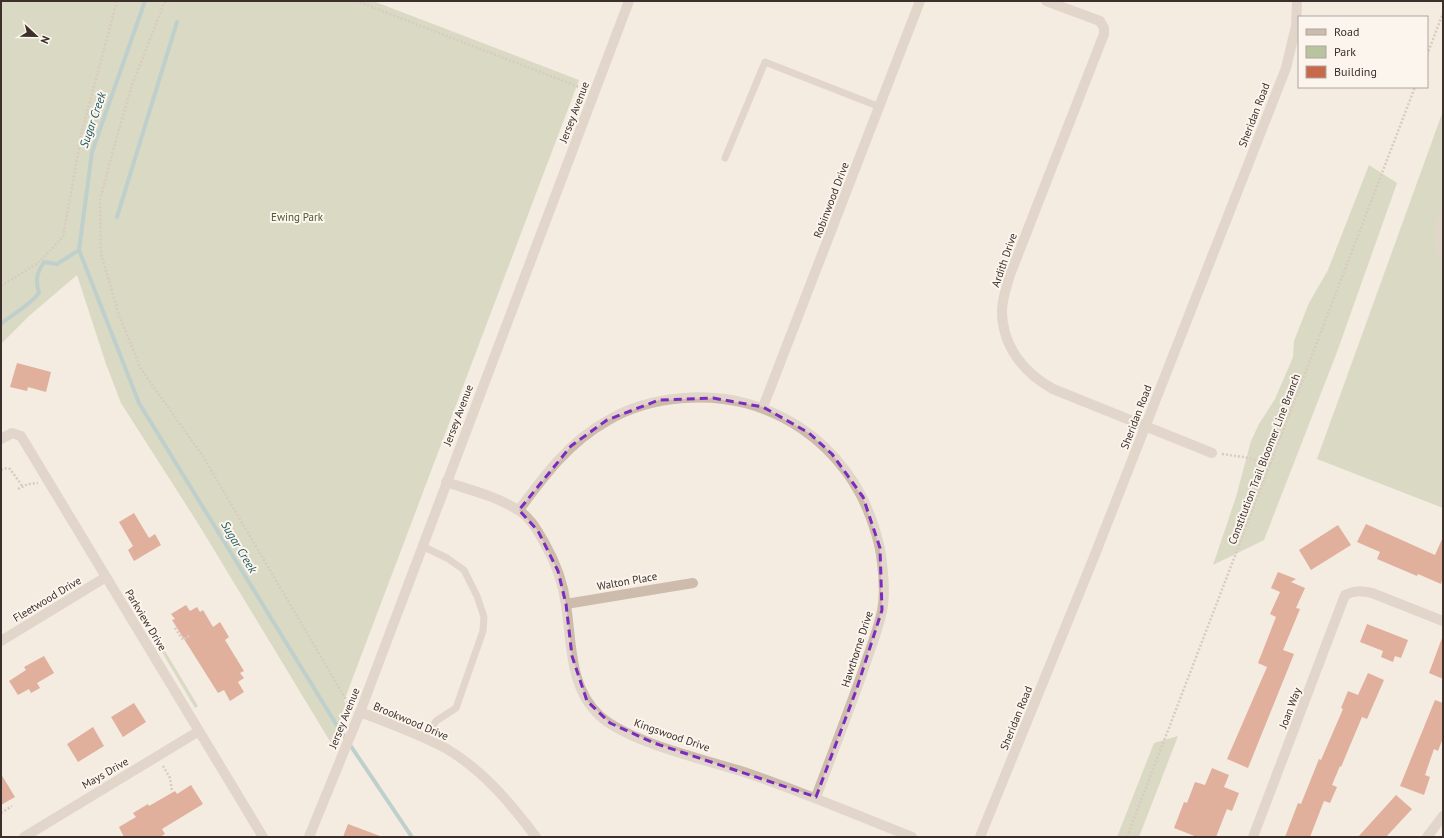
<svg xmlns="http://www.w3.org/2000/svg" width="1444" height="838" font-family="'PT Sans',sans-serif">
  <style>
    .green { fill: #b8c4a0 }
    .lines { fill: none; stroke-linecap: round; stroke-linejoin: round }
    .stream { stroke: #7fb0b2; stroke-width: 4 }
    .building { fill: #c8694b }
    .path { stroke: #b9a596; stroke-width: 2.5; stroke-dasharray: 2 2; stroke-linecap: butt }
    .service { stroke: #cdbbac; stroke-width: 7 }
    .minor { stroke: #cdbbac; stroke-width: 10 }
    .tertiary { stroke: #cdbbac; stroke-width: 10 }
    .marked { fill: none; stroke: #7b2cbf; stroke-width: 3; stroke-dasharray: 8 5; stroke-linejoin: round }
    .labels { text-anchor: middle; stroke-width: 4; stroke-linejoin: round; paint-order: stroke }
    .street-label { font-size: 11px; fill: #3b302b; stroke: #fbf5ee }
    .park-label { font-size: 11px; fill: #4a5a2e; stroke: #fbf5ee }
    .water-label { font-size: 12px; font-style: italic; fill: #1f5a5e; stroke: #fbf5ee }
  </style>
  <rect width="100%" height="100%" fill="#f4ebe1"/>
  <path class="green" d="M 1,1 L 373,1 L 579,80 L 344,701 L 346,704 L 331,743 L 199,525 L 121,403 L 106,364 L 77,275 L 29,316 L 1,344 Z
    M 1443,111 L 1443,508 L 1317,459 Z
    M 1369,165 L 1397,183 L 1337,352 L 1264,540 L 1213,565 L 1236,497 L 1251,441 L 1259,424 L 1275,399 L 1293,357 L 1294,341 L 1309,303 L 1328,270 Z
    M 162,646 L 198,706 L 195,708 L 159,647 Z
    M 1178,736 L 1139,837 L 1117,837 L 1154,743 Z"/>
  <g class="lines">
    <path class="stream" d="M 145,1 L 92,152 L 79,250 L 139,403 L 336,724 L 412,837
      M 117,217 L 177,22
      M 1,324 C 14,313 29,306 39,293 C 35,279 37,273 44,262 L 57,264 L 79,250"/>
  </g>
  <path class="building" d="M 17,363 L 51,372 L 46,392 L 28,387 L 27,391 L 10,387 Z
    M 134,513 L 149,538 L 155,534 L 161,545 L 134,561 L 128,550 L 133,546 L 119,522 Z
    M 1366,524 L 1435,555 L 1443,537 L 1443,578 L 1441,584 L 1418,574 L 1417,576 L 1377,559 L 1380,552 L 1357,542 Z
    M 1338,525 L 1351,545 L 1311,570 L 1299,550 Z
    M 1278,572 L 1296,579 L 1291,582 L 1305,588 L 1296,608 L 1300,609 L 1283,650 L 1294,654 L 1248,768 L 1227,759 L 1267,667 L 1258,663 L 1276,617 L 1270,614 L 1280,592 L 1271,588 Z
    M 186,605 L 190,611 L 197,607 L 200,612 L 203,610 L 213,627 L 220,622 L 229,637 L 225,640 L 244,671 L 240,673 L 244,678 L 238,682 L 244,692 L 230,701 L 224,690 L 218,693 L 172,620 L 175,619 L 171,614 Z
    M 1367,624 L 1408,640 L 1401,658 L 1395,656 L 1393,662 L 1381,657 L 1383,651 L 1360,642 Z
    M 1442,638 L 1443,639 L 1443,679 L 1429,673 Z
    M 44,656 L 54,673 L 37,683 L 40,688 L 31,693 L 29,689 L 18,695 L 9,681 L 26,670 L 24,667 Z
    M 1368,673 L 1384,680 L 1367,719 L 1362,717 L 1341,767 L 1340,766 L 1332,785 L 1337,787 L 1330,803 L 1324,801 L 1310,837 L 1285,837 L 1298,803 L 1301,804 L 1319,759 L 1321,760 L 1343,709 L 1341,708 L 1348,691 L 1358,695 Z
    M 1435,700 L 1443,703 L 1443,738 L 1438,751 L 1434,749 L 1425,775 L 1430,777 L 1424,795 L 1400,786 Z
    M 134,703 L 146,722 L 123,737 L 111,717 Z
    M 93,727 L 104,746 L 78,762 L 67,744 Z
    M 1212,768 L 1229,775 L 1224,787 L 1239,793 L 1232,811 L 1227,809 L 1216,837 L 1197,837 L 1174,828 L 1184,802 L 1187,803 L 1195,782 L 1205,785 Z
    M 1,774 L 15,797 L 1,805 Z
    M 191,785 L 203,804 L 162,829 L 165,834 L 160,837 L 124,837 L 119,827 L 136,817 L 133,813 L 148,804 L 149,806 L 175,791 L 177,794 Z
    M 1396,795 L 1412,809 L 1386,837 L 1358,837 Z
    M 348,824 L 380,836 L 380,837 L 343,837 Z"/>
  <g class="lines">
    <path class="path" d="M 165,1 L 132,85 L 113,150 L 100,200 L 101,254 L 119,315 L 141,369 L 204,458 L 348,703
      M 356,1 L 579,87
      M 1427,55 L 1443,13
      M 1,286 L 38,263 L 63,237 L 82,131 L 117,1
      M 1222,454 L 1250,458 L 1270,465
      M 1,470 L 7,468 L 10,469 L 23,487
      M 18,489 L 28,484 L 38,483
      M 175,628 L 183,640 L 189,636
      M 163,766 L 170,778 L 172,791
      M 1,813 L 12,806
      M 1127,837 L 1415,87"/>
    <path class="service" d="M 725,158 L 765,62 L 880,107
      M 1443,215 C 1437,227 1439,243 1443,256
      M 422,546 L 447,558 L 464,570 L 477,596 L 484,617 L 483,631 L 456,708 L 436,721 L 426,739"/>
    <path class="minor" d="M 1046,1 L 1100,21 L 1104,28 L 1104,34 L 1010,275 C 1007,286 1002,298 1002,311 C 1002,346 1024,373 1053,389 L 1212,453
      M 763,407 L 920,1
      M 1,439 L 12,433 L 21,436 L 263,837
      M 446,482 C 470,490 496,496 518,510 C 530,517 537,530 544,542 C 555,561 563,582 566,605 C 572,643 569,688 600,716 C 630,743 707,760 747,773 C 803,792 856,815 912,837
      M 519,510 C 544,476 569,442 607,421 C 630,407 657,400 684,398 C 771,391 848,444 874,527 C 878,539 881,551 882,563 C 884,579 885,596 882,611 C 878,631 870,649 864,668 C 849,711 832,754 816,797
      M 566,604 L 693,583
      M 1,641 L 106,577
      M 360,712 C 389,723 420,734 447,749 C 484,771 511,804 536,837
      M 24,837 L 199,731
      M 980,837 L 1094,557 L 1286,68 L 1296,26 L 1297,1
      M 1253,837 L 1345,595 C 1355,590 1362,591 1372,593 L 1443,621
      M 1427,837 L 1443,816"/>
    <path class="tertiary" d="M 309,837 L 360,712 L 629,1"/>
  </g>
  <path d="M0 0H1444V838H0ZM 713,398 L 763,407 L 809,433 L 832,454 L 863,497 L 880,548 L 882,610 L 857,688 L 816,797 L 654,743 L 610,723 L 587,701 L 572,656 L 566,604 L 558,571 L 538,531 L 519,510 L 571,446 L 607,420 L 659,400 Z" fill="#f4ebe1" fill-opacity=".55" fill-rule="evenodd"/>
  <path class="marked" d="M 713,398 L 763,407 L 809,433 L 832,454 L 863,497 L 880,548 L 882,610 L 857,688 L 816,797 L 654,743 L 610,723 L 587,701 L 572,656 L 566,604 L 558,571 L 538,531 L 519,510 L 571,446 L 607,420 L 659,400 Z"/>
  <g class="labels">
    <g class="street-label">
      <text transform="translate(574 112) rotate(-69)" y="4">Jersey Avenue</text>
      <text transform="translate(1254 115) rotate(-69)" y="4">Sheridan Road</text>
      <text transform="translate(831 200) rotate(-69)" y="4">Robinwood Drive</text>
      <text transform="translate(1004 260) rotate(-71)" y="4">Ardith Drive</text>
      <text transform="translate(458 415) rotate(-69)" y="4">Jersey Avenue</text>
      <text transform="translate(1136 417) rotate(-69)" y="4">Sheridan Road</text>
      <text transform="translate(1264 459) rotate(-69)" y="4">Constitution Trail Bloomer Line Branch</text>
      <text transform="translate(627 581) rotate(-10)" y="4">Walton Place</text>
      <text transform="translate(47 599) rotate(-31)" y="4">Fleetwood Drive</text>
      <text transform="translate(146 620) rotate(59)" y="4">Parkview Drive</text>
      <text transform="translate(857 649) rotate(-72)" y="4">Hawthorne Drive</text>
      <text transform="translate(1290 708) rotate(-69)" y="4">Joan Way</text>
      <text transform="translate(344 718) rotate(-68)" y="4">Jersey Avenue</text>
      <text transform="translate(1016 718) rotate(-68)" y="4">Sheridan Road</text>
      <text transform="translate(411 721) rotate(23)" y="4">Brookwood Drive</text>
      <text transform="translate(672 735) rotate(19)" y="4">Kingswood Drive</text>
      <text transform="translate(105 773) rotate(-30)" y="4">Mays Drive</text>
    </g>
    <g class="park-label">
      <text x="297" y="221">Ewing Park</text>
    </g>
    <g class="water-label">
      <text transform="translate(93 120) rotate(-71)" y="4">Sugar Creek</text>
      <text transform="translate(239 547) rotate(59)" y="4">Sugar Creek</text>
    </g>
  </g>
  <rect width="1444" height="838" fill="none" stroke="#3b302b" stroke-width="4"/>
  <rect x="1298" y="16" width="130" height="72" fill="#fbf5ee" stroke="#aea6a0"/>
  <rect x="1306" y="29" width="20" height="6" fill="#cdbbac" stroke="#aea6a0"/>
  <text x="1334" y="36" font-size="12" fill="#3b302b">Road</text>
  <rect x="1306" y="46" width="20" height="12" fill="#b8c4a0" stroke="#aea6a0"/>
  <text x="1334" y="56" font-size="12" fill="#3b302b">Park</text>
  <rect x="1306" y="66" width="20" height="12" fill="#c8694b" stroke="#aea6a0"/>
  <text x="1334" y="76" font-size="12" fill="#3b302b">Building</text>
  <g transform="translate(36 36) rotate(112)" stroke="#fbf5ee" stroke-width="3" paint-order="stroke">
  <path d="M0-3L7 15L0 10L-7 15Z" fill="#3b302b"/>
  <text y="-6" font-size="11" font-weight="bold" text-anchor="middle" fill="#3b302b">N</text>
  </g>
</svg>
